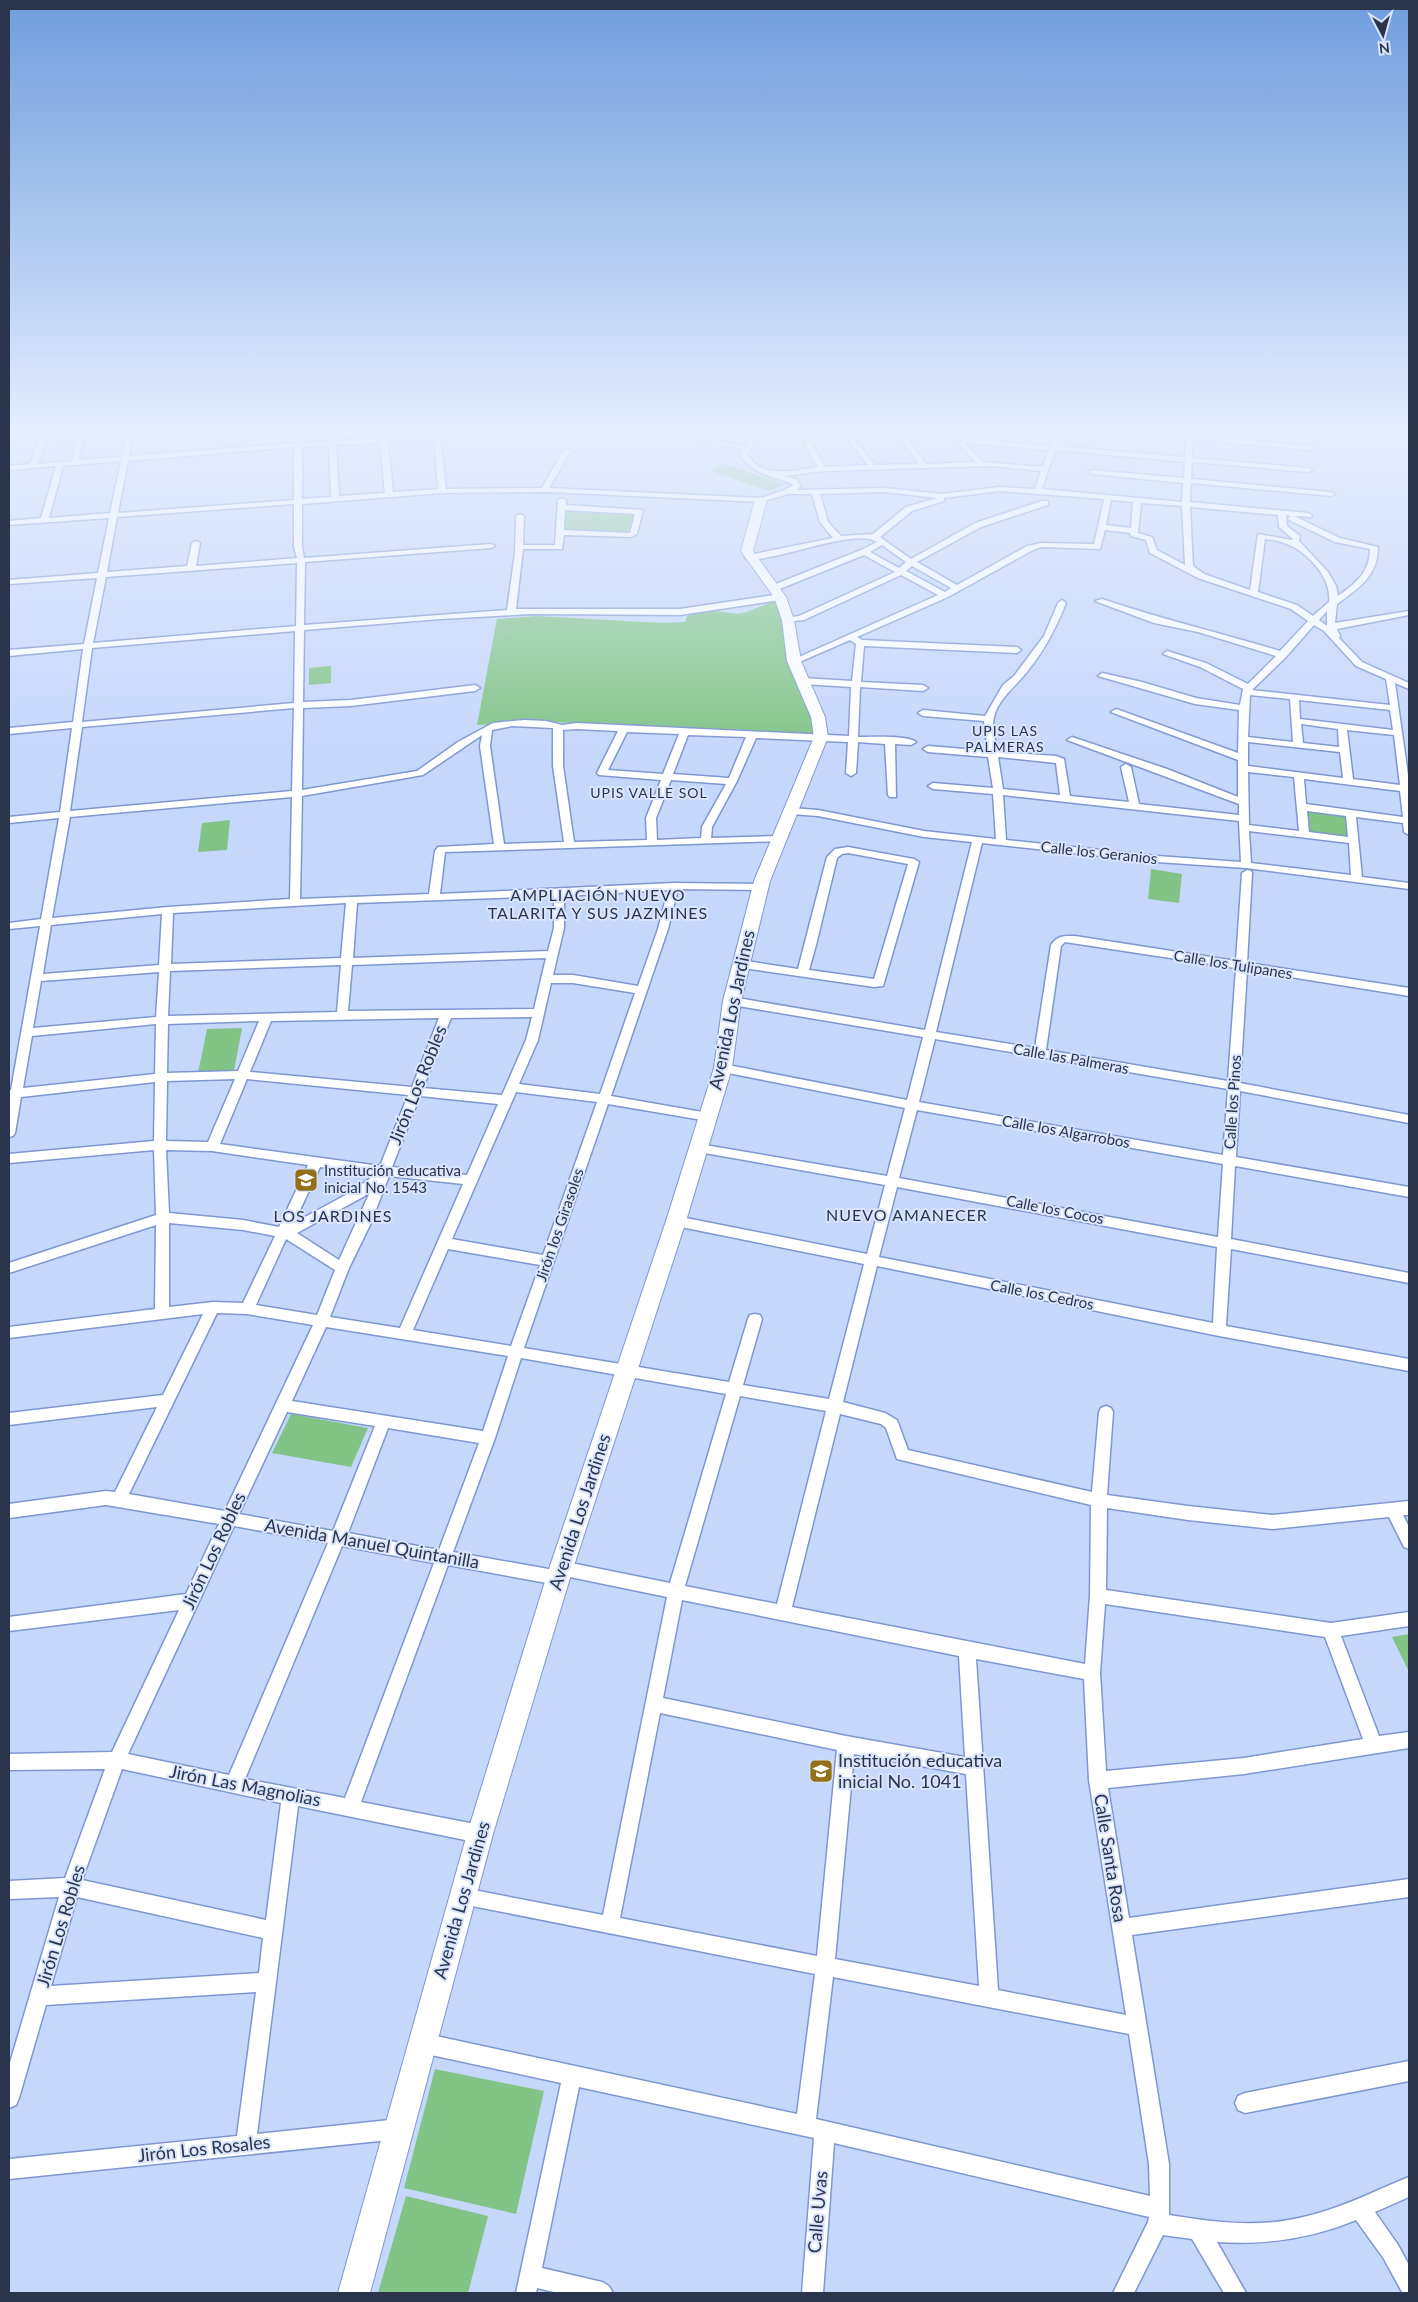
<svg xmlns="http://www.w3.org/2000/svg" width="1418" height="2302" font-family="Lato,sans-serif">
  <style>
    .green { fill: #81c486 }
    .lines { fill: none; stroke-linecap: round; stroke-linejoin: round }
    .street-casing { stroke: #7e97d1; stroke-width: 3 }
    .secondary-casing { stroke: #7e97d1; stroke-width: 2 }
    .street { fill: #fff; fill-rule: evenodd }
    .secondary { fill: #fff; fill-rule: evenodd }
    .labels { text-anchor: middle; stroke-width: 4; stroke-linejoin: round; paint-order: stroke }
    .far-neighbourhood-label { font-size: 14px; letter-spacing: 1px; fill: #2a344d; stroke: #d9e4fd }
    .street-label { font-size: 15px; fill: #2a344d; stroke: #d9e4fd }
    .poi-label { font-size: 15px; fill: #2a344d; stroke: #d9e4fd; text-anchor: start }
    .neighbourhood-label { font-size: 16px; letter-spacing: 1px; fill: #2a344d; stroke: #d9e4fd }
    .near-street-label { font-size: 18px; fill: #2a344d; stroke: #d9e4fd }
    .near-poi-label { font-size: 18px; fill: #2a344d; stroke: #d9e4fd; text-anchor: start }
  </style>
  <rect width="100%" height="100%" fill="#c6d7fc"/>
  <path class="green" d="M 725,464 L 784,484 L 770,491 L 711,471 Z
    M 567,510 L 635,513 L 627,533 L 564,530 Z
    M 776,602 L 783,625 L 790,668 L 810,709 L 815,735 L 554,722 L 477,725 L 497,619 L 537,616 L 662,623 L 685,622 L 687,616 C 696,613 705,610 715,611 C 724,611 731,615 742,613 C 754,611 763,603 776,602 Z
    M 331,666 L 331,683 L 309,685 L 309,668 Z
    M 1308,812 L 1348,816 L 1350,838 L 1309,833 Z
    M 230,820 L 227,850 L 198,852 L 202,823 Z
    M 1151,869 L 1182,874 L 1179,903 L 1148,899 Z
    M 242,1028 L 234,1071 L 198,1073 L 207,1029 Z
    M 291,1414 L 368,1428 L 351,1467 L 272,1453 Z
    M 1409,1634 L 1409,1672 L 1392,1637 Z
    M 435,2069 L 544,2091 L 516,2214 L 404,2188 Z
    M 406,2196 L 488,2216 L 468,2293 L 378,2293 Z"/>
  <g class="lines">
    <g class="street-casing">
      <path id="street" d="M 9,433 L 19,433 L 9,438 Z
        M 41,433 L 47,433 L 46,439 L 77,436 L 78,433 L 84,433 L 84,435 L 133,433 L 129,456 L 294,443 L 295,433 L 301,433 L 302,443 L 384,438 L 389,433 L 393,435 L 391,437 L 434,435 L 434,433 L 440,433 L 446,489 L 542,488 L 563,451 L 567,449 L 571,451 L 549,488 L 761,498 L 784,490 L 793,485 L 790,483 C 771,476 751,473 739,454 L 743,449 L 663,433 L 677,433 L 745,446 L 755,433 L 761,433 L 747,454 C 762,480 794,470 818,467 L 804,444 L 808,442 L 811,442 L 825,467 L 868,465 L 847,438 L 851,436 L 875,465 L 919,464 L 898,435 L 902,433 L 905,433 L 926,464 L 975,462 L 949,433 L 956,433 L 961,438 L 1050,446 L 1053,433 L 1059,433 L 1057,446 L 1185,457 L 1186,439 L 1137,435 L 1133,433 L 1186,435 L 1187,433 L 1193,433 L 1193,436 L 1313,446 L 1313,450 L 1310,450 L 1193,440 L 1192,458 L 1309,468 L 1313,470 L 1309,472 L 1192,462 L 1191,479 L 1331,492 L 1335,494 L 1331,496 L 1191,483 L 1190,502 L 1308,513 L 1312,515 L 1311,517 L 1294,516 L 1340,538 L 1378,547 C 1378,576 1359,588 1337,604 L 1335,623 L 1409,611 L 1409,615 L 1337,629 L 1340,636 L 1339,638 L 1362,662 L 1409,683 L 1409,689 L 1395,683 L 1409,782 L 1409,835 L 1404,832 L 1403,823 L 1356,817 L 1362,877 L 1409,883 L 1409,889 L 1246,868 L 1157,862 L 982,843 L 936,1032 L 1035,1048 L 1051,945 C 1058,935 1064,936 1075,936 L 1236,961 L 1242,873 L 1247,870 L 1251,871 L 1252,873 L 1247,963 L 1409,988 L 1409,996 L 1247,970 L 1240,1083 L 1409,1115 L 1409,1123 L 1240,1091 L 1236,1157 L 1409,1187 L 1409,1197 L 1235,1166 L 1231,1239 L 1409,1273 L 1409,1283 L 1231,1249 L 1226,1326 L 1409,1359 L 1409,1371 L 1219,1336 L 877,1266 L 843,1402 L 885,1413 L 897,1420 L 908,1450 L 1092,1492 L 1099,1412 L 1101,1408 L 1106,1406 L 1111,1408 L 1113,1412 L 1107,1495 L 1188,1506 L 1273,1515 L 1409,1501 L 1409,1515 L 1403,1515 L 1409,1527 L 1409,1549 L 1404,1547 L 1389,1517 L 1273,1529 L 1188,1520 L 1107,1508 L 1106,1590 L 1331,1623 L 1409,1612 L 1409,1626 L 1341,1636 L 1379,1736 L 1409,1732 L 1409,1748 L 1244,1774 L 1108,1788 L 1129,1918 L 1409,1879 L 1409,1897 L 1132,1935 L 1169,2164 L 1169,2215 C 1212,2222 1256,2228 1299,2218 C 1338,2210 1372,2192 1409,2177 L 1409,2197 L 1375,2212 L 1398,2245 L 1409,2265 L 1409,2293 L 1402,2292 L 1384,2259 L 1356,2220 C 1310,2239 1266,2245 1217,2242 L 1246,2293 L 1224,2293 L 1192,2239 L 1163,2235 L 1134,2293 L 1113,2293 L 1148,2222 L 1149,2217 L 834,2143 L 823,2293 L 802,2293 L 814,2138 L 579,2087 L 542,2268 L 602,2282 L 609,2286 L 613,2293 L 558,2293 L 537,2288 L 536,2293 L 516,2293 L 561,2083 L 422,2053 L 415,2050 L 412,2043 L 415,2036 L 422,2033 L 797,2114 L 815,1974 L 457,1903 L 454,1897 L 457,1891 L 463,1888 L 603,1915 L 667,1597 L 565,1576 L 564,1583 L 558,1585 L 448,1565 L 361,1802 L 480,1825 L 486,1828 L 489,1834 L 486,1840 L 480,1843 L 298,1806 L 257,2134 L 399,2119 L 406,2122 L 409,2129 L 406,2136 L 399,2139 L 9,2179 L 9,2159 L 237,2136 L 256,1992 L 46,2005 L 19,2098 L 16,2105 L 9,2108 L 9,2066 L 59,1897 L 9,1899 L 9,1881 L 65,1878 L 105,1769 L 9,1770 L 9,1754 L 112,1752 L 179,1610 L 9,1631 L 9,1617 L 186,1594 L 219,1524 L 106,1505 L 9,1518 L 9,1504 L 106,1491 L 115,1492 L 157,1407 L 9,1425 L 9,1413 L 163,1395 L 203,1314 L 9,1338 L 9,1327 L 155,1309 L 156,1225 L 9,1273 L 9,1263 L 156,1215 L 154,1150 L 9,1163 L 9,1154 L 154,1141 L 155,1082 L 21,1097 L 15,1133 L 13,1136 L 9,1137 L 9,1090 L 11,1090 L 40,926 L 9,929 L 9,923 L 41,919 L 59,818 L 9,823 L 9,817 L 60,812 L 72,728 L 9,734 L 9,728 L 73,722 L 83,649 L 9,656 L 9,650 L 84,644 L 97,578 L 9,584 L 9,580 L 98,573 L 109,518 L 9,525 L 9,521 L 41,518 L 56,466 L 9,470 L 9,466 L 30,464 ZM 126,436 L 122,457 L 79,460 L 83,440 ZM 434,439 L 438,489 L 393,492 L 388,442 ZM 76,440 L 72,461 L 38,464 L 44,443 ZM 380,443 L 385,493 L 339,496 L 336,445 ZM 965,443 L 1048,450 L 1043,467 L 983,462 ZM 329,445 L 331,497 L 302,499 L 302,447 ZM 294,447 L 294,500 L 118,513 L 128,461 ZM 1055,450 L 1185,462 L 1184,478 L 1092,470 L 1088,472 L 1092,474 L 1183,483 L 1182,502 L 1042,489 ZM 121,461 L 110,513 L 49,518 L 63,466 ZM 992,466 L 1041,471 L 1035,489 L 1000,487 L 941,494 L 885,488 L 796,490 L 801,486 L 796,479 L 784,476 L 823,471 ZM 1000,491 L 1104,499 L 1094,544 L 1041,543 L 1027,546 L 957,585 L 917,562 L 981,527 L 1048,505 L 1048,501 L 1042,501 L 975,523 L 911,559 L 880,537 L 912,511 L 944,501 L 944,498 ZM 548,492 L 761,502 L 788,494 L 812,494 L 820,522 L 833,538 L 749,555 L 745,557 L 746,559 C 774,563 855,527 877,542 L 861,550 L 771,586 L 771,590 L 777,590 L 864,555 L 895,572 L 799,616 L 785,618 L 785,622 L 804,620 L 901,575 L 938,595 L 790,661 L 797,663 L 850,640 L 856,644 L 852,681 L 803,678 L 799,681 L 803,684 L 851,687 L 849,736 L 577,723 L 562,725 L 546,721 L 524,720 L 493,723 L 458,742 L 417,771 L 302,790 L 303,708 L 351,706 L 475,691 L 480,688 L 475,685 L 351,700 L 303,702 L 304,630 L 440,619 L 531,614 L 680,615 L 780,600 L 784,597 L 780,594 L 680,609 L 516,609 L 523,549 L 562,549 L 564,535 L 631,537 L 637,534 L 643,510 L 566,505 L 566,500 L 562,498 L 558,500 L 555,545 L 523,545 L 524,516 L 520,514 L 516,516 L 515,553 L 507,610 L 304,625 L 305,562 L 491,548 L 495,546 L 491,544 L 304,558 L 302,547 L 302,504 L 442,493 ZM 885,492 L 937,498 L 906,507 L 873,534 L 841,536 L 828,522 L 820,494 ZM 1111,500 L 1133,502 L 1131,528 L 1106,525 ZM 1141,503 L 1182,506 L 1185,565 L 1157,550 L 1152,537 L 1138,533 ZM 294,504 L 294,547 L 297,558 L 196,566 L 200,543 L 196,541 L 192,543 L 187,566 L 107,572 L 117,517 ZM 1190,507 L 1278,515 L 1279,527 L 1293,539 L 1292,540 L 1258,534 L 1250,590 L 1204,574 L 1193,566 ZM 565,510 L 635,514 L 630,533 L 564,530 ZM 1286,515 L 1291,516 L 1288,518 L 1289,520 L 1335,542 L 1370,549 C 1370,572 1356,583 1338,596 L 1336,586 L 1328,572 L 1299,541 L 1300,536 L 1287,526 ZM 1105,530 L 1130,533 L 1131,536 L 1146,540 L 1150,553 L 1198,578 L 1291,609 L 1308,621 L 1280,651 C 1221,633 1161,619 1102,599 L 1095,601 L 1154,623 L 1198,632 L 1276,656 L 1248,684 L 1206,663 L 1167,651 L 1163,654 L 1200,667 L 1243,689 L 1240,705 L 1196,698 L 1142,682 L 1102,673 L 1098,676 L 1195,704 L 1239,710 L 1238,753 L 1119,710 L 1116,709 L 1111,712 L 1238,760 L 1238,797 L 1167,769 L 1075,738 L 1072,737 L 1067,740 L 1239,804 L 1239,815 L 1139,804 L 1131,767 L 1126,764 L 1121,767 L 1129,802 L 1070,796 L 1064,759 L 1056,756 L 997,752 C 996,742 991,726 994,717 C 998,701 1010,691 1020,680 C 1041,657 1055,631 1066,603 L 1062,600 L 1058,603 L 1044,636 L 1014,676 L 1003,685 L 985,716 L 923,710 L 918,713 L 923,716 L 984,721 L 988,751 L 928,746 L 923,749 L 928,752 L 988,757 L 993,788 L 933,783 L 928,786 L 933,789 L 993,794 L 996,839 L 924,831 L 818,810 L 791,808 L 786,811 L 791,814 L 818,816 L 924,837 L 972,842 L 925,1030 L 732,997 L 726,1001 L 732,1005 L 923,1037 L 907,1100 L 723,1064 L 717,1068 L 723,1072 L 905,1108 L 887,1176 L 699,1144 L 693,1148 L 699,1152 L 885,1185 L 867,1254 L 676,1216 L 671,1218 L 669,1221 L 671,1224 L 676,1226 L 864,1264 L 829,1399 L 743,1385 L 762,1319 L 760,1315 L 755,1314 L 750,1315 L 748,1319 L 729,1382 L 524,1348 L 608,1104 L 708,1121 L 714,1117 L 708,1113 L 611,1096 L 668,929 L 678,889 L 761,890 L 766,887 L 761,884 L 674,883 L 440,894 L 445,852 L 783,841 L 783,837 L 779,836 L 711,838 L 712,827 L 737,781 L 756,738 L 848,742 L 846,773 L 851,776 L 856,773 L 858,742 L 885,744 L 888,795 L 890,797 L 896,797 L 895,744 L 911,745 L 916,742 C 907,735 871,737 858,737 L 860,687 L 923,691 L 928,688 L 923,685 L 861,682 L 864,646 L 1017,653 L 1021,650 L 1017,647 L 862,640 L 857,637 L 948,597 L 1033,550 L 1041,547 L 1100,549 ZM 1265,539 C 1271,540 1278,540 1284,543 C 1306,550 1332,577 1329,602 L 1313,616 L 1297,605 L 1258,592 ZM 882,545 L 906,562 L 899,568 L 870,552 ZM 297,563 L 296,626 L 93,643 L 106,577 ZM 912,566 L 951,588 L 945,592 L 906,571 ZM 1327,611 L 1327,626 L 1319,620 ZM 1314,625 L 1324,631 L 1356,666 L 1386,679 L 1390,705 L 1252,690 L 1286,657 ZM 295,631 L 294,703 L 82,722 L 92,648 ZM 1250,695 L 1290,699 L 1293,742 L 1248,737 ZM 1299,700 L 1390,710 L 1393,730 L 1300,719 ZM 294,708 L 292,791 L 70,811 L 82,727 ZM 1301,724 L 1338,729 L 1339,747 L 1303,743 ZM 512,726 L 553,728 L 553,766 L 564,842 L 504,844 L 490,746 L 492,730 ZM 577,729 L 618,731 L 597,773 L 599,775 L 661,780 L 646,818 L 647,840 L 574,842 L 563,766 L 563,730 ZM 1347,730 L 1394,735 L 1400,785 L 1353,779 ZM 627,732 L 679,734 L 663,774 L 608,770 ZM 482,735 L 480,746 L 494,844 L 438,847 L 435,851 L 429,894 L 300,899 L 302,796 L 423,775 ZM 688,735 L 746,737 L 729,778 L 673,774 ZM 1248,742 L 1340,752 L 1343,778 L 1248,766 ZM 998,757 L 1056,763 L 1060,795 L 1003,789 ZM 1248,772 L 1294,777 L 1299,831 L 1249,825 ZM 1304,779 L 1400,791 L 1403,817 L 1306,804 ZM 671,780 L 726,784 L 702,827 L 701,838 L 657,840 L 656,818 ZM 1003,795 L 1239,821 L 1241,862 L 1157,856 L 1006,840 ZM 292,797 L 290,899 L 168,907 L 52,918 L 70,817 ZM 1307,811 L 1346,816 L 1348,837 L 1309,832 ZM 1249,831 L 1349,843 L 1351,875 L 1251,863 ZM 668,890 L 658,929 L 638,986 L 573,975 L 553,975 L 564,928 L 564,896 ZM 554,896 L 554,928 L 548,951 L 353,958 L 357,903 ZM 346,903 L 341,958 L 171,964 L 173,913 ZM 162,914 L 159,965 L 43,974 L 51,925 ZM 1065,942 L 1236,968 L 1228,1081 L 1046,1050 L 1061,946 ZM 546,958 L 534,1009 L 348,1011 L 352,965 ZM 341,965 L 337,1012 L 168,1016 L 170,971 ZM 159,972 L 156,1017 L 33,1028 L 41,981 ZM 551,983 L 573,983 L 635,993 L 600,1094 L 519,1084 L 538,1040 ZM 532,1017 L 526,1040 L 502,1095 L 423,1088 L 451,1018 ZM 439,1018 L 412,1087 L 250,1072 L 271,1021 ZM 259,1021 L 238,1071 L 167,1073 L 168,1024 ZM 156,1024 L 155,1074 L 23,1088 L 32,1036 ZM 935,1039 L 1228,1089 L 1223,1155 L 919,1102 ZM 235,1079 L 208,1142 L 166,1141 L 167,1081 ZM 247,1079 L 408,1095 L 380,1166 L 220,1144 ZM 516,1092 L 597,1102 L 543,1255 L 452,1239 ZM 420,1096 L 498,1104 L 467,1175 L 392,1167 ZM 917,1110 L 1223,1164 L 1218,1237 L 899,1178 ZM 166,1150 L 212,1151 L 308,1165 L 279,1227 L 243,1220 L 169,1213 ZM 320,1167 L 376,1174 L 353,1191 L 294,1223 ZM 389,1176 L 463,1184 L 400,1328 L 330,1317 L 349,1268 L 370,1225 ZM 897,1187 L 1217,1247 L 1213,1323 L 879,1257 ZM 370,1192 L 339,1260 L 297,1233 L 363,1197 ZM 169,1223 L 243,1230 L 275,1236 L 243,1303 L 213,1302 L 169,1307 ZM 286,1239 L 335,1270 L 317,1315 L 256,1305 ZM 448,1249 L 540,1265 L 511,1346 L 413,1330 ZM 217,1313 L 247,1314 L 313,1325 L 225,1511 L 129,1494 ZM 326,1327 L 508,1356 L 483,1431 L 292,1401 ZM 521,1358 L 726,1394 L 670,1583 L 561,1561 L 555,1563 L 554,1570 L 453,1552 L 495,1438 ZM 740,1396 L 826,1411 L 777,1604 L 685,1586 ZM 287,1412 L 375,1426 L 333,1531 L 239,1514 ZM 840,1414 L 881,1424 L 886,1428 L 897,1459 L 1091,1505 L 1090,1596 L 1085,1664 L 792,1607 ZM 388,1428 L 479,1443 L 439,1550 L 348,1533 ZM 234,1526 L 328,1543 L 229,1775 L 128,1754 ZM 342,1546 L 434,1563 L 345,1798 L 245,1779 ZM 682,1600 L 959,1656 L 965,1757 L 846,1736 L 663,1698 ZM 1105,1604 L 1325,1637 L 1363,1739 L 1244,1758 L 1106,1771 L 1100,1673 ZM 976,1659 L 1084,1679 L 1089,1780 L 1126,2015 L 998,1990 ZM 660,1713 L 837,1750 L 817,1956 L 620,1918 ZM 854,1754 L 966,1774 L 979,1986 L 835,1959 ZM 122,1769 L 281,1803 L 266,1920 L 82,1880 ZM 77,1897 L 263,1938 L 259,1973 L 51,1986 ZM 833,1977 L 1129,2034 L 1149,2164 L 1150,2196 L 816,2119 Z
        M 848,847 L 914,859 L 919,862 L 883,986 L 874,987 L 736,967 L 734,964 L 736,961 L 740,960 L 798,969 L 827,857 L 835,849 ZM 848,853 L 908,864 L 874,979 L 809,970 L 816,945 L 837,858 L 842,854 Z
        M 1409,2061 L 1409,2081 L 1245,2113 L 1238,2110 L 1235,2103 L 1238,2096 L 1245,2093 Z"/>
    </g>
    <g class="secondary-casing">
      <path id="secondary" d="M 761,497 L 767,500 L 753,551 L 786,597 L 794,620 L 801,661 L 825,717 L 828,737 L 770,881 L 741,1001 L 732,1068 L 686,1221 L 570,1578 L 493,1834 L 370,2293 L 338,2293 L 467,1834 L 546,1578 L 666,1221 L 714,1068 L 723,1001 L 754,881 L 814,737 L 811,717 L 787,661 L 782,620 L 774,597 L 741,551 L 755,500 Z"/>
    </g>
    <use href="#street" class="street"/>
    <use href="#secondary" class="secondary"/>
  </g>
  <linearGradient id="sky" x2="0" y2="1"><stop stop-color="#6f9ddd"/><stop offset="0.57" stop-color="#e5edfe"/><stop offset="1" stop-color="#e5edfe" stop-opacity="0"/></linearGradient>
  <rect width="1418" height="755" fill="url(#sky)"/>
  <defs>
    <g id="school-square" transform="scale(1.25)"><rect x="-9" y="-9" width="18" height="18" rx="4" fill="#927118" stroke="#d9e4fd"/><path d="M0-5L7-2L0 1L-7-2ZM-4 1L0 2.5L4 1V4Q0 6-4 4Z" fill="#fff"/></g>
  </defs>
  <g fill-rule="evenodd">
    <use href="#school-square" x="306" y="1180"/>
    <use href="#school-square" x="821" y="1771"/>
  </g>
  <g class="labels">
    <g class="far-neighbourhood-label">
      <text x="1005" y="736">UPIS LAS<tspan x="1005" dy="16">PALMERAS</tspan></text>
      <text x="649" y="798">UPIS VALLE SOL</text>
    </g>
    <g class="street-label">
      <text transform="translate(1099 853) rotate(6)" y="5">Calle los Geranios</text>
      <text transform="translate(1233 965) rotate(9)" y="5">Calle los Tulipanes</text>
      <text transform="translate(1071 1059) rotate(10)" y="5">Calle las Palmeras</text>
      <text transform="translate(1233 1102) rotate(-86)" y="5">Calle los Pinos</text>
      <text transform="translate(1066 1132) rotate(10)" y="5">Calle los Algarrobos</text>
      <text transform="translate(1055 1210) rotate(11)" y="5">Calle los Cocos</text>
      <text transform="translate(560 1225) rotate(-71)" y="5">Jirón los Girasoles</text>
      <text transform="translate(1042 1295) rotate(11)" y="5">Calle los Cedros</text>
    </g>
    <g class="poi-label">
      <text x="324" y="1176">Institución educativa<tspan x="324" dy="17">inicial No. 1543</tspan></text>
    </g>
    <g class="neighbourhood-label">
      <text x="598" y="901">AMPLIACIÓN NUEVO<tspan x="598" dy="18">TALARITA Y SUS JAZMINES</tspan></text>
      <text x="907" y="1221">NUEVO AMANECER</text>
      <text x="333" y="1222">LOS JARDINES</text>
    </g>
    <g class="near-street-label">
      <text transform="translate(732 1010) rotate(-78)" y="6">Avenida Los Jardines</text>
      <text transform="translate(418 1085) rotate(-68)" y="6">Jirón Los Robles</text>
      <text transform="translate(580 1512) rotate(-72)" y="6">Avenida Los Jardines</text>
      <text transform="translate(372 1544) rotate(10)" y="6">Avenida Manuel Quintanilla</text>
      <text transform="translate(214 1551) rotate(-65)" y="6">Jirón Los Robles</text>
      <text transform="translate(245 1786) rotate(11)" y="6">Jirón Las Magnolias</text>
      <text transform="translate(1110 1858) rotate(81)" y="6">Calle Santa Rosa</text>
      <text transform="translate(462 1900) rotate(-74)" y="6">Avenida Los Jardines</text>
      <text transform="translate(61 1926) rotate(-73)" y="6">Jirón Los Robles</text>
      <text transform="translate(204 2149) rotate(-6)" y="6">Jirón Los Rosales</text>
      <text transform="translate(818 2212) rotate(-85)" y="6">Calle Uvas</text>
    </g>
    <g class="near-poi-label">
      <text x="838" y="1767">Institución educativa<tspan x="838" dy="21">inicial No. 1041</tspan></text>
    </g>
  </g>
  <rect width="1418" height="2302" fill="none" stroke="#2a344d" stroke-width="20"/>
  <g transform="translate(1383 35) rotate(174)" stroke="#d9e4fd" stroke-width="4" paint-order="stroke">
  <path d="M0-4L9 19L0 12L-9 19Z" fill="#2a344d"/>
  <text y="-8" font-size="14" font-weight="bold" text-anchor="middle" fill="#2a344d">N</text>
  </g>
</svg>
